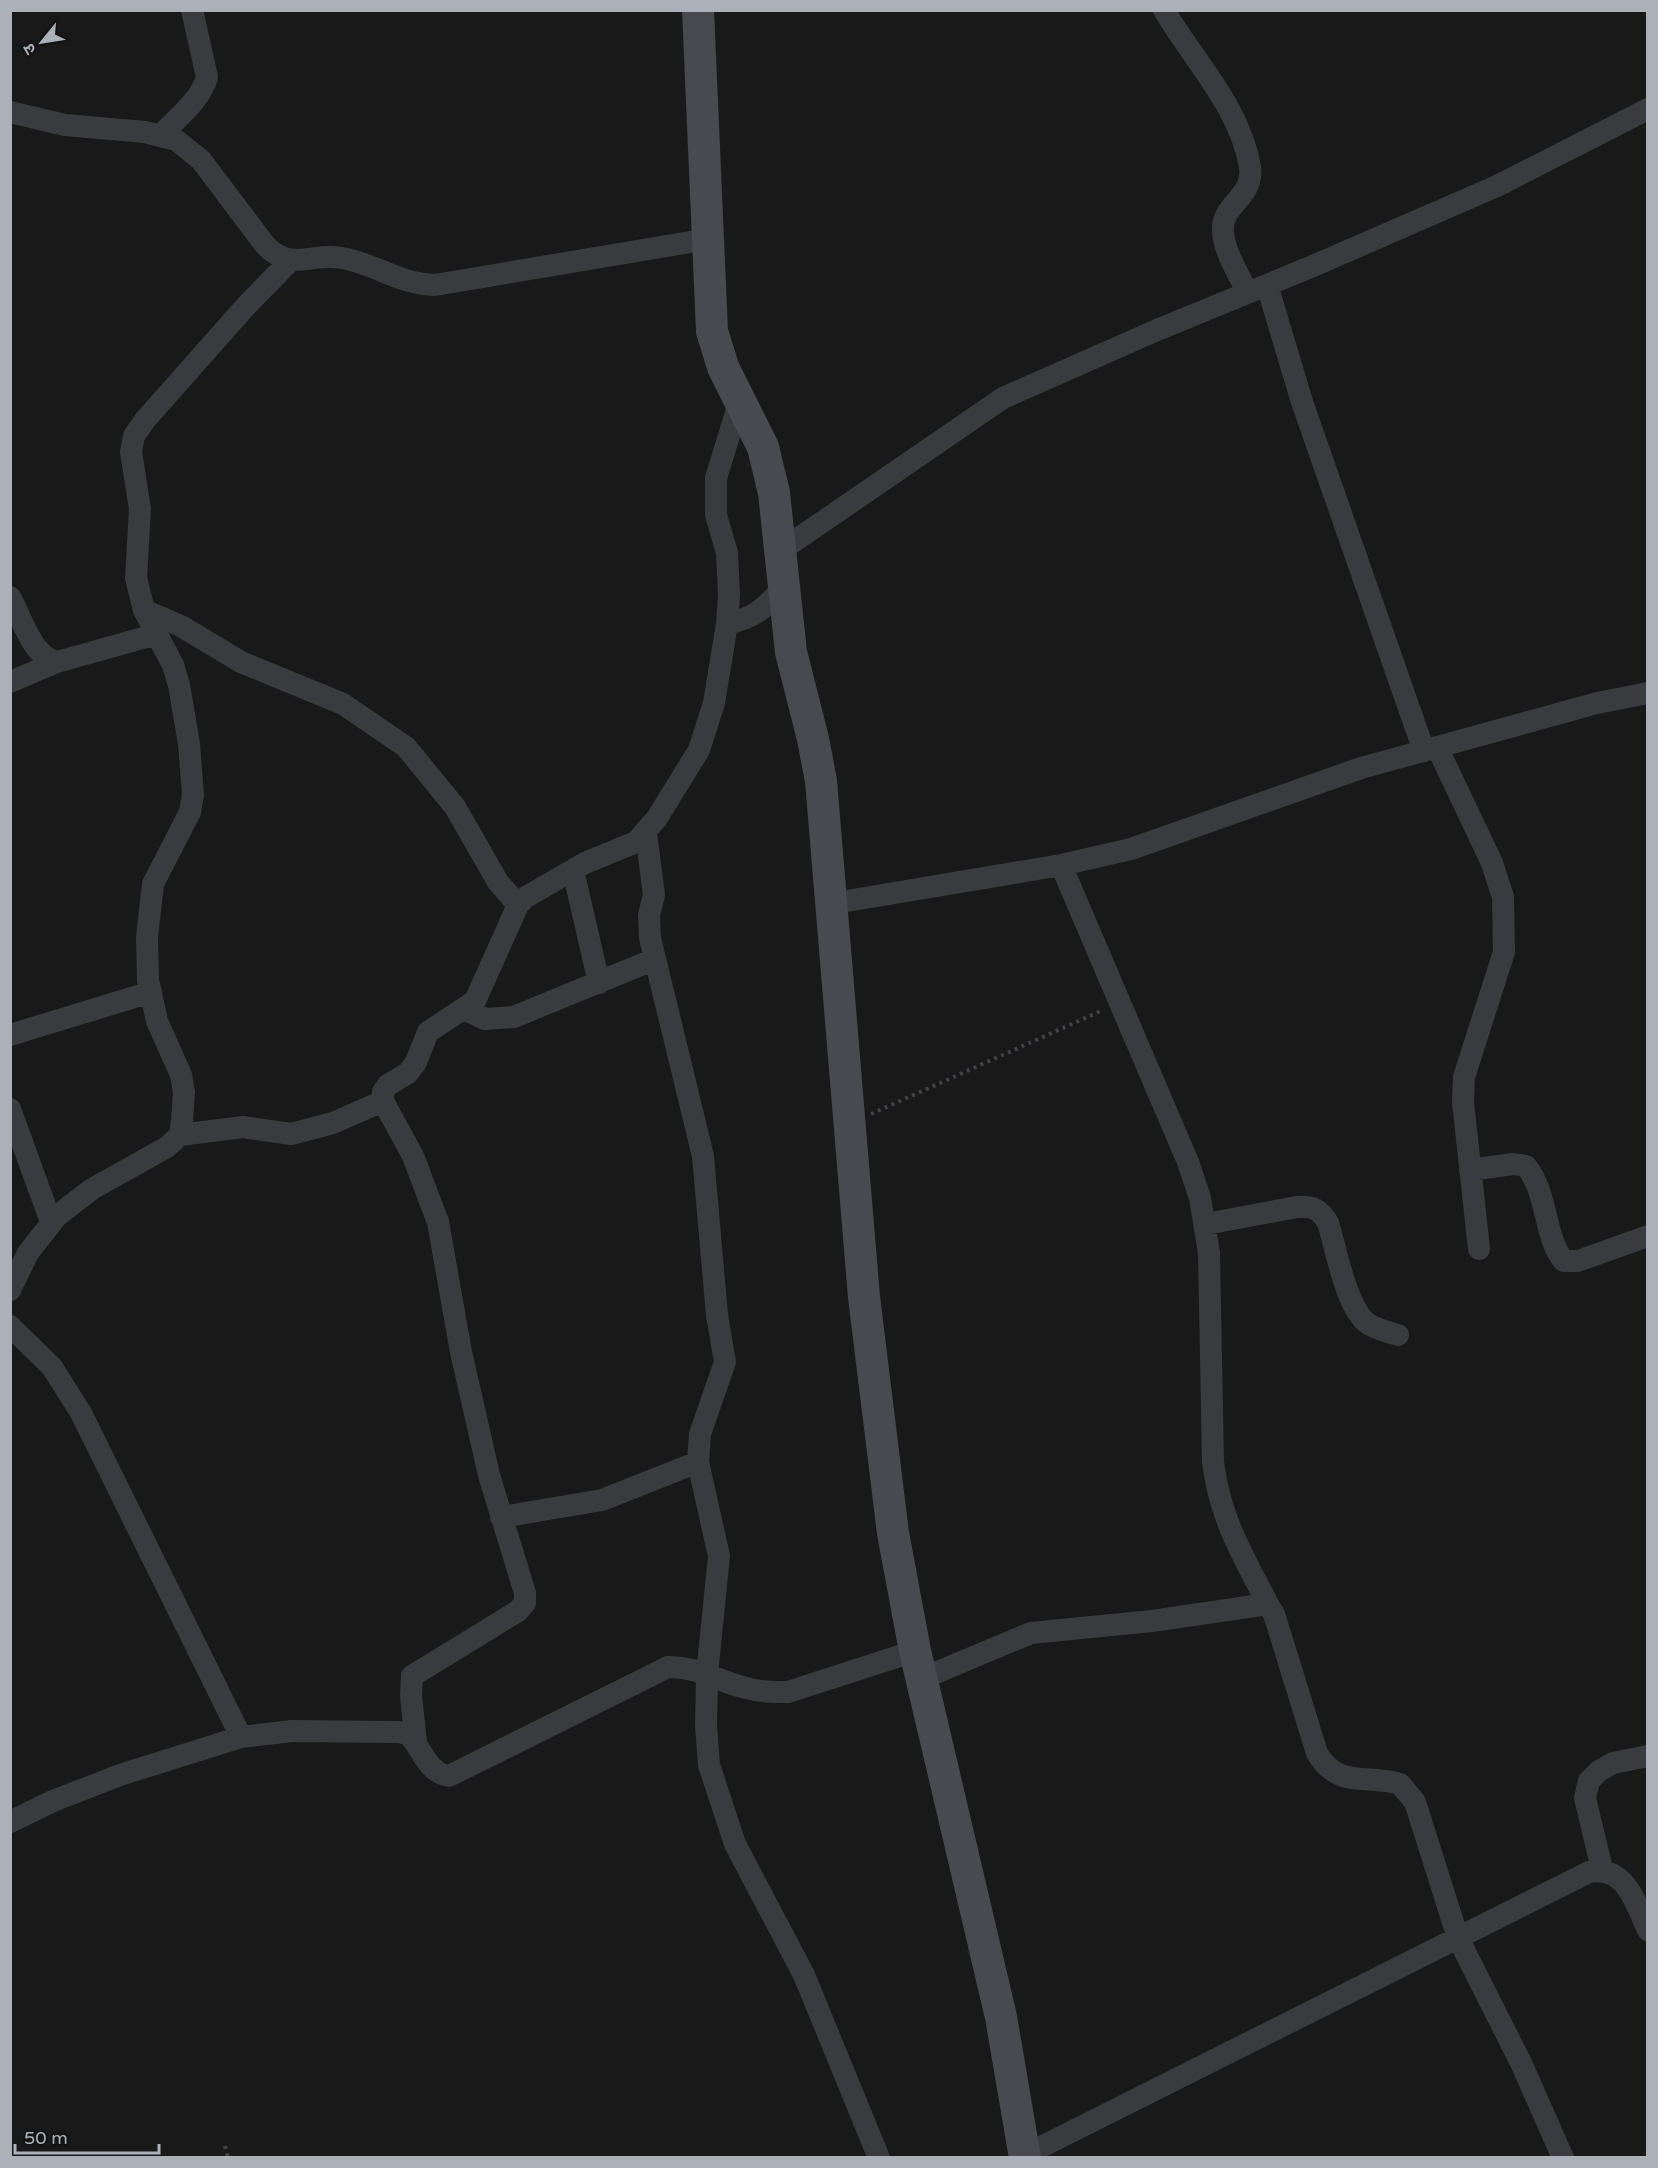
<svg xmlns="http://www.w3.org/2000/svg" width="1658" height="2168" font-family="'Varela Round','Noto Sans Devanagari',sans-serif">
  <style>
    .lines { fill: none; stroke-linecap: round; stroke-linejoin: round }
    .path { stroke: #404246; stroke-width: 4; stroke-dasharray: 3 4.5; stroke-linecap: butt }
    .street { stroke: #3a3b3f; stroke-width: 22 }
    .secondary { stroke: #484a4f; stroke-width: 32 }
  </style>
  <rect width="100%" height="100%" fill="#19191a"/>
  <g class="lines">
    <path class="path" d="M 871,1114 L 1103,1010
      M 225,2146 L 228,2158"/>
    <path class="street" d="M 1164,10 C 1194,61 1240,107 1250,167 C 1254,197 1223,204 1223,228 C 1222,249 1239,274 1247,292
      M 10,112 L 65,125 L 145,132 L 176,140 L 201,160 L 265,245 C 293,273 308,252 342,258 C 376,264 399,284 435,285 L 708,239
      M 161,135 C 177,118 201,100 207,77 L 192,10
      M 1267,285 L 1302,402 L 1424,751
      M 780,551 L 1003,398 L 1157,330 L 1313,266 L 1497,186 L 1648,109
      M 10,597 C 22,618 32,657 57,662 L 157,634
      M 144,610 L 181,626 L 241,662 L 343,704 L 406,747 L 455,807 L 498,882 L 518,905
      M 727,624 C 754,618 764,609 783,588
      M 10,682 L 57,662
      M 1437,747 L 1492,863 L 1503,897 L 1504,952 L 1464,1077 L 1463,1102 L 1479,1249
      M 646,833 L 654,895 L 649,915 L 650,938 L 703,1156 L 717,1315 L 725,1362 L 700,1434 L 698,1462 L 719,1556 L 707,1674 L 706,1726 L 709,1765 L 735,1844 L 804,1975 L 879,2158
      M 1061,865 L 1188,1162 L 1200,1198 L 1209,1253 L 1213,1462 C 1220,1519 1243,1556 1269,1606
      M 573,870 L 599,983
      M 829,904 L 1061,865 L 1131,849 L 1361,768 L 1597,703 L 1648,693
      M 466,1010 L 485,1019 L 514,1017 L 655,959
      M 10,1035 L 151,992
      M 10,1109 L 51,1222
      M 180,1135 L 243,1127 L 291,1134 L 333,1123 L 383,1101
      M 1470,1170 L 1513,1164 L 1526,1166 C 1548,1192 1544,1239 1564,1261 L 1578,1261 L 1648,1236
      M 1206,1224 L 1297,1207 C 1313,1206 1320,1209 1328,1223 C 1336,1248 1346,1307 1367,1323 C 1375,1329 1388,1332 1398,1335
      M 10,1290 L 28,1253 L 57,1216 L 92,1189 L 167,1147 L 180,1135 L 182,1120 L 184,1092 L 181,1075 L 157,1021 L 148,980 L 147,937 L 153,884 L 190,812 L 193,795 L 189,744 L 179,685 L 173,665 L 144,610 L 136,578 L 140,509 L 131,452 L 134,436 L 145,420 L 246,306 L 289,262
      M 10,1326 L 52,1367 L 81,1413 L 241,1737
      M 501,1517 L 602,1500 L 698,1462
      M 921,1679 L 1031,1633 L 1152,1621 L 1261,1605 L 1269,1606 L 1274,1614 L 1317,1753 C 1338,1789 1366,1774 1400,1784 L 1415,1802 L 1458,1938 L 1522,2065 L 1563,2158
      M 416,1742 L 411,1696 L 412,1676 L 518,1611 L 525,1603 L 525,1593 L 489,1475 L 461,1352 L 438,1222 L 413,1156 L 383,1101 L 383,1092 L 388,1085 L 408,1073 L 416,1062 L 428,1032 L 475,1001 L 518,905 L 526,897 L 585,863 L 636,842 L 657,818 L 699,750 L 714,703 L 727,624 L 729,595 L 727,553 L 716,515 L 716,478 L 740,400
      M 10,1822 L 53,1801 L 120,1775 L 241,1737 L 292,1731 L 398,1732 L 408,1734 C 423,1749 426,1772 449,1776 L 668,1667 C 699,1667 717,1681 746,1688 C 760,1692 773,1692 788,1692 L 915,1651
      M 1602,1869 L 1585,1798 L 1589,1781 L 1599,1771 L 1613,1763 L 1648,1756
      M 1025,2155 L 1589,1872 C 1626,1865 1635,1903 1648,1930"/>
    <path class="secondary" d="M 698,10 L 712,331 L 723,367 L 763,447 L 774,493 L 791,652 L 813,739 L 821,781 L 864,1297 L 893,1533 L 915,1651 L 1001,2017 L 1025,2158"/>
  </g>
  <rect width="1658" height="2168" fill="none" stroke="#acb1b9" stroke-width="24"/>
  <g transform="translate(42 42) rotate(240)" stroke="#141415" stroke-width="4.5" paint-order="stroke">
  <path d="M0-4.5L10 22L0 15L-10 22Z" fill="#acb1b9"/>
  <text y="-9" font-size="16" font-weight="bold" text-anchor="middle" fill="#acb1b9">उ</text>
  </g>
  <path d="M15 2144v9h144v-9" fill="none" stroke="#acb1b9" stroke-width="3"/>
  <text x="24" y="2144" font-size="18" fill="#acb1b9" stroke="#141415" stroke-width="4.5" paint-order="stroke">50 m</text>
</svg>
